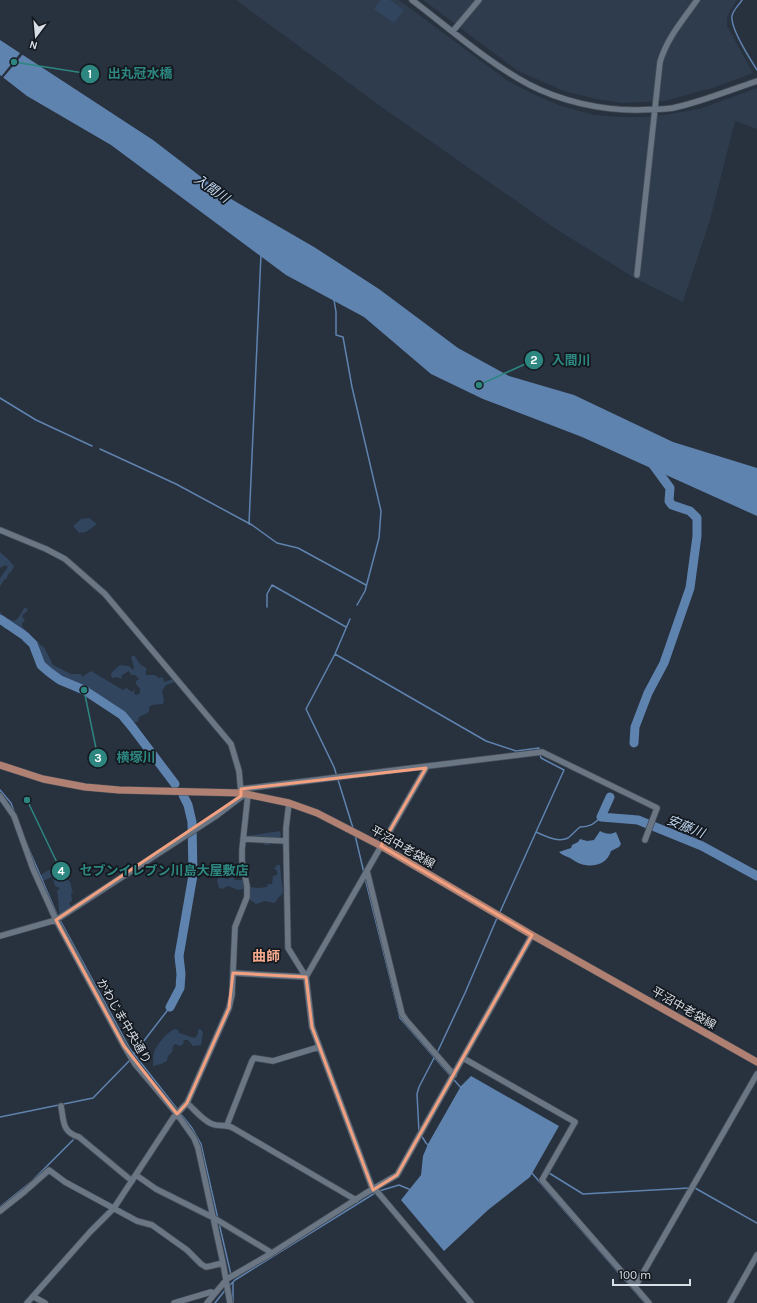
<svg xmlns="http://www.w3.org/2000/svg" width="757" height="1303" font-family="Karla,'Noto Sans JP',sans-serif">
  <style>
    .built { fill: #2e3c4d }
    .green { fill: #31455f }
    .water { fill: #5f83af }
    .pier { fill: #28313e }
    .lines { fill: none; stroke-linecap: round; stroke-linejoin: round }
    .stream { stroke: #5f83af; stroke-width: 1.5 }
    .river { stroke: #5f83af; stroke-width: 9 }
    .minor-casing { stroke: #444c56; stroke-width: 7 }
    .major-casing { stroke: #444c56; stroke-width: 8 }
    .minor { stroke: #6a7684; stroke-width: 5.5 }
    .major { stroke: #b08172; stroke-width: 7 }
    .marked { fill: none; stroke: #f2a07f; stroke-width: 3; stroke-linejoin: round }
    .labels { text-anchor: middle; stroke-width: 3.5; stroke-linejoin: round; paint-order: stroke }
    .street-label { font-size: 12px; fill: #d8dee6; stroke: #14191f }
    .water-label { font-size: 13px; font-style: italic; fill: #c1d7f1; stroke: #14191f }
    .quarter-label { font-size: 14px; font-weight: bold; fill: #f8ab8d; stroke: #14191f }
    .leader { fill: none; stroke: #2d8680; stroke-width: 1.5 }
    .callout-dot { fill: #2d8680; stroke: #14191f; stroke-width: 1.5 }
    .mark-label { font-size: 12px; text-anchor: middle; font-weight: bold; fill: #fff }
    .callout-label { font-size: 13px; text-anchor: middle; font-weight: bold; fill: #2d8680; stroke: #14191f; stroke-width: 3.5; stroke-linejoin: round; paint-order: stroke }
  </style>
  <rect width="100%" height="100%" fill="#28313e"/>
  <path class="built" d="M 236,0 L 399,0 L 508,81 L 531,93 L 561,106 L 594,115 L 621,117 L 645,117 L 669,114 L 699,109 L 757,88 L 757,129 L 735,121 L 710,220 L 683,302 L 633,277 L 559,231 L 383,108 Z
    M 423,0 L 737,0 L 729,13 L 727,18 L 727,26 L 753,73 L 716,87 L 665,101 L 622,103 L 596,99 L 564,91 L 518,71 Z"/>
  <path class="green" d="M 381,0 L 390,0 L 404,10 L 394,23 L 374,9 Z
    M 89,518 L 97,524 L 86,532 L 79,533 L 73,526 L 81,519 Z
    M 0,552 L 8,559 L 14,566 L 11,572 L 8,574 L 7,578 L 3,581 L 0,587 L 0,578 L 8,567 L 5,565 L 0,568 Z
    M 25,607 L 28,610 L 22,616 L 25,621 L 22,623 L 22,626 L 34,641 L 38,641 L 40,645 L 44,647 L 53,665 L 71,674 L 81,674 L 82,677 L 91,671 L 123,690 L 127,688 L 132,692 L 135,689 L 134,694 L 137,695 L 140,693 L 140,689 L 136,684 L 136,681 L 139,679 L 135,675 L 131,675 L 129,671 L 122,675 L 121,679 L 118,677 L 112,678 L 111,675 L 112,672 L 120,665 L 129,666 L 133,670 L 134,668 L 131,657 L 134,655 L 140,664 L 146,668 L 146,675 L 155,675 L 159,678 L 161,677 L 163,678 L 164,682 L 173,679 L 175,682 L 166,685 L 162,691 L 164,701 L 163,704 L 152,705 L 149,707 L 149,712 L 139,717 L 138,722 L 133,722 L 132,724 L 129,724 L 128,720 L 124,721 L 113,711 L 95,703 L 93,699 C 87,697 85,692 77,693 L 72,687 L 62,683 L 61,679 L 58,677 L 54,680 L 39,665 L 36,655 L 30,647 L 22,641 L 22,639 L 16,635 L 16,631 L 11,629 L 5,629 L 2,625 L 0,625 L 0,612 L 2,613 L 0,615 L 6,620 L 9,619 L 14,621 L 18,618 Z
    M 280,831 L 281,834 L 280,838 L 272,841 L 269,845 L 265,845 L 263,842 L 257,843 L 247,839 L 247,836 Z
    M 277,865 L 280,865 C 280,867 283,890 283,892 C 282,896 278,896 276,902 L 273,903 L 265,901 L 256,904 L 250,900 L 250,887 L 259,888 L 267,887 L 268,884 L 272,884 L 273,876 L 277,875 L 277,870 L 274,869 Z
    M 55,868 L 59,878 C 73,880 69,881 73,892 L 71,893 L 72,901 L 69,903 L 71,907 L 68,908 L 69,910 L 60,915 C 58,909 59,903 58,898 C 58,895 57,893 57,891 L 60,888 L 55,886 L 53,878 L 51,877 L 43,881 L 41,875 C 43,873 52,868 55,868 Z
    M 219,877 L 223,877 L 226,879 L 233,877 L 235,880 L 243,880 L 245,887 L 243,889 L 238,890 L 228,886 L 222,889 L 219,888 L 217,880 Z
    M 175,1029 L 178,1030 L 179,1033 L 195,1038 L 198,1034 L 198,1030 L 200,1029 L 203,1032 L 201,1045 L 193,1046 L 188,1040 L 184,1040 L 183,1044 L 180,1046 L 175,1044 L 173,1046 L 172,1052 L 168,1056 L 167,1061 L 161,1064 L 153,1066 C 153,1062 153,1057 154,1053 C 156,1045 168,1031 175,1029 Z"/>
  <path class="water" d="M 0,40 L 153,140 L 226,196 L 314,247 L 379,289 L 458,348 L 509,376 L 574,395 L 673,442 L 757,468 L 757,516 L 582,437 L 483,399 L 431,374 L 364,317 L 286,275 L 111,145 L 27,96 L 0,75 Z
    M 600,831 C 606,834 610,835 616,832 L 621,844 L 619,847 L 611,851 C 607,864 594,868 581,864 C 577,863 574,860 570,858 C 566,856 562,855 559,852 L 571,848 L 572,845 L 578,842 L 580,839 L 587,841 L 594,840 Z
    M 471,1076 L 559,1126 L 530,1177 L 488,1210 L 444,1251 L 401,1200 L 421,1175 L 423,1156 L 428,1144 L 461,1086 Z"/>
  <path class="pier" d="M 21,52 L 24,53 L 2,79 L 0,78 Z"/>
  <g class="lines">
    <path class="stream" d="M 742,0 C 739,5 733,10 732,16 C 730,28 750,59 757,70
      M 334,300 L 336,312 L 336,335 L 343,337 L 352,387 L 381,511 L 379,538 L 365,591 L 357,605
      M 0,398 L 36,420 L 92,446
      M 100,449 L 176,484 L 252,525 L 277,543 L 298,548 L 366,585
      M 249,524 L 261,254
      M 267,607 L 267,594 L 272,585 L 346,627
      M 350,619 L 335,654 L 306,709 L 334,767 L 353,828
      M 335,654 L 486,741 L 516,751 L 539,748 L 539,750
      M 0,790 L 11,803 L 15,814
      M 536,832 L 564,770 L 541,758 L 540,754
      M 355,835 L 364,873
      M 25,840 L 58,917
      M 365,878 L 400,1018 L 462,1089
      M 500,912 L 536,832 C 545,836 558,843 568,838 C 572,835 576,830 580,827 C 590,827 594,824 601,817
      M 60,920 L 130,1049 L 178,1110
      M 437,1053 L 465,993 L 497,918
      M 133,1055 L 170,1007
      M 180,1113 L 192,1128 L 201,1144 L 218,1219
      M 0,1117 L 93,1098 L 130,1060
      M 419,1132 L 417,1094 L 419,1087 L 434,1058
      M 421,1135 L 426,1143 L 428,1145
      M 531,1172 L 645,1303
      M 549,1173 L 583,1194 L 689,1188
      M 693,1188 L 695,1188 L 757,1223
      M 379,1191 L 399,1185 L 411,1190
      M 0,1207 L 32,1181 L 73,1140
      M 219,1223 L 231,1275
      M 233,1283 L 233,1303
      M 229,1286 L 235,1280 L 375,1193
      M 215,1303 L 226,1289"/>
    <path class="river" d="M 0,619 L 25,636 L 33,644 L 41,665 L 49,672 L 60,680 L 84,690 L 122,715 L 132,727 L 175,784
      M 634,743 L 635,727 L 648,693 L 664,663 L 690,588 L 697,536 L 697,518 L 690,511 L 672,505 L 669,501 L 670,488 L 651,462
      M 610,797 L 601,817 L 638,820 L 702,846 L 757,876
      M 170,1007 L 180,988 L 181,974 L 179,956 L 193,875 L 192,822 L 188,805 L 183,795"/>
    <g class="minor-casing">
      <path id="minor" d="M 412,0 C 449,28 487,62 528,84 C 560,101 600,110 636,110 C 648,109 661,110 673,108 C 701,102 730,90 757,81
        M 453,31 L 479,0
        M 637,275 L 660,62 C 667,38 683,20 697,0
        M 0,530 L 46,549 L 65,559 L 105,594 L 231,744 L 239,771 L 241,793
        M 241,789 L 542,752 L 657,808 L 645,840
        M 0,796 L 14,816 L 33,869 L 56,920 L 124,1046 L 135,1064 L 177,1114 L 194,1138 L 198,1148 L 223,1263 L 230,1303
        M 289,803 L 286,828 L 286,841 L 288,948 L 306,977 L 312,1027 L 373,1190
        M 243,839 L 286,841
        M 367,871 L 402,1014 L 406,1020 L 454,1075
        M 0,936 L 56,920 L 216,816 L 245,794
        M 233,973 L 306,977 L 426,768
        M 463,1058 L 575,1122 L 542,1180 L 649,1303
        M 187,1103 C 195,1110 202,1120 212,1124 C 219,1127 225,1124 233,1128 L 356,1200
        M 61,1106 C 64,1122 62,1132 79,1137 L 132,1181
        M 227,1125 L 252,1061 L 254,1058 L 273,1061 L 319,1047
        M 136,1175 L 156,1189 L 214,1218 L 272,1253
        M 375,1189 L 471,1303
        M 0,1211 L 24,1192 L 49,1170 L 65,1182 L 137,1221 L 152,1225 L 187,1250 L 201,1264 L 206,1267 L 211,1266 L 223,1263
        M 635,1287 L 757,1074
        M 34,1297 L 45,1303
        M 27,1303 L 90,1232 L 114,1208 L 173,1118 L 187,1103 L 229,1008 L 232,995 L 235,927 L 247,897 L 247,886 L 242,861 L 242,850 L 248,794
        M 174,1303 L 211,1292 L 214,1293
        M 207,1303 L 227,1279 L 272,1253 L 366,1193 L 397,1175 L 532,935
        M 730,1303 L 757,1255"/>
    </g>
    <g class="major-casing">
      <path id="major" d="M 0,765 L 43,779 L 85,787 L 119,790 L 241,793 L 289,803 L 317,813 L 381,846 L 532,935 L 757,1062"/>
    </g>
    <use href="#minor" class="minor"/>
    <use href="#major" class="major"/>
  </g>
  <path class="marked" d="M 426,768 L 381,846 L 532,935 L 397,1175 L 373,1190 L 312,1027 L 306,977 L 233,973 L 229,1008 L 187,1103 L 177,1114 L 124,1046 L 56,920 L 241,796 L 241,789 Z"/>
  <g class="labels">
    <g class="street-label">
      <text transform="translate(403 847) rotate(30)" y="4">平沼中老袋線</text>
      <text transform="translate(684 1008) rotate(30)" y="4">平沼中老袋線</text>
      <text transform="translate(124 1021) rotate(60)" y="4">かわじま中央通り</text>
    </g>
    <g class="water-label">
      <text transform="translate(212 188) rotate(35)" y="5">入間川</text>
      <text transform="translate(686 826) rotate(22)" y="5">安藤川</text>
    </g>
    <g class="quarter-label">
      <text x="266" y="961">曲師</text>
    </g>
  </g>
  <path class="leader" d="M14 62L90 74M479 385L534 360M84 690L98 758M27 800L61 871"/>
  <g class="callout-dot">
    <circle cx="14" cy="62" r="4"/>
    <circle cx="479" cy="385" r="4"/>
    <circle cx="84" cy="690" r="4"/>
    <circle cx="27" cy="800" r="4"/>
    <circle cx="90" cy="74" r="10"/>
    <circle cx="534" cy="360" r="10"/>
    <circle cx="98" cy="758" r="10"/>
    <circle cx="61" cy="871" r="10"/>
  </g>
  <g class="mark-label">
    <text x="90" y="78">1</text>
    <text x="534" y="364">2</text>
    <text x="98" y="762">3</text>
    <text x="61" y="875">4</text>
  </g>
  <g class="callout-label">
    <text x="140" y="78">出丸冠水橋</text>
    <text x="571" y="365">入間川</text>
    <text x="136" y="762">横塚川</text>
    <text x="164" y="875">セブンイレブン川島大屋敷店</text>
  </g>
  <g transform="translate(36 36) rotate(196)" stroke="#14191f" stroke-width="3" paint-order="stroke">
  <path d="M0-3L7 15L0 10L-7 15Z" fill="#d8dee6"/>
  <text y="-6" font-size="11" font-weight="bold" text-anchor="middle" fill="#d8dee6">N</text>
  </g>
  <path d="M613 1279v6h77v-6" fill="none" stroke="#d8dee6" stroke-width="2"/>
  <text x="619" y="1279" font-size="12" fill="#d8dee6" stroke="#14191f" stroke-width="3" paint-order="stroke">100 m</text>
</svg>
